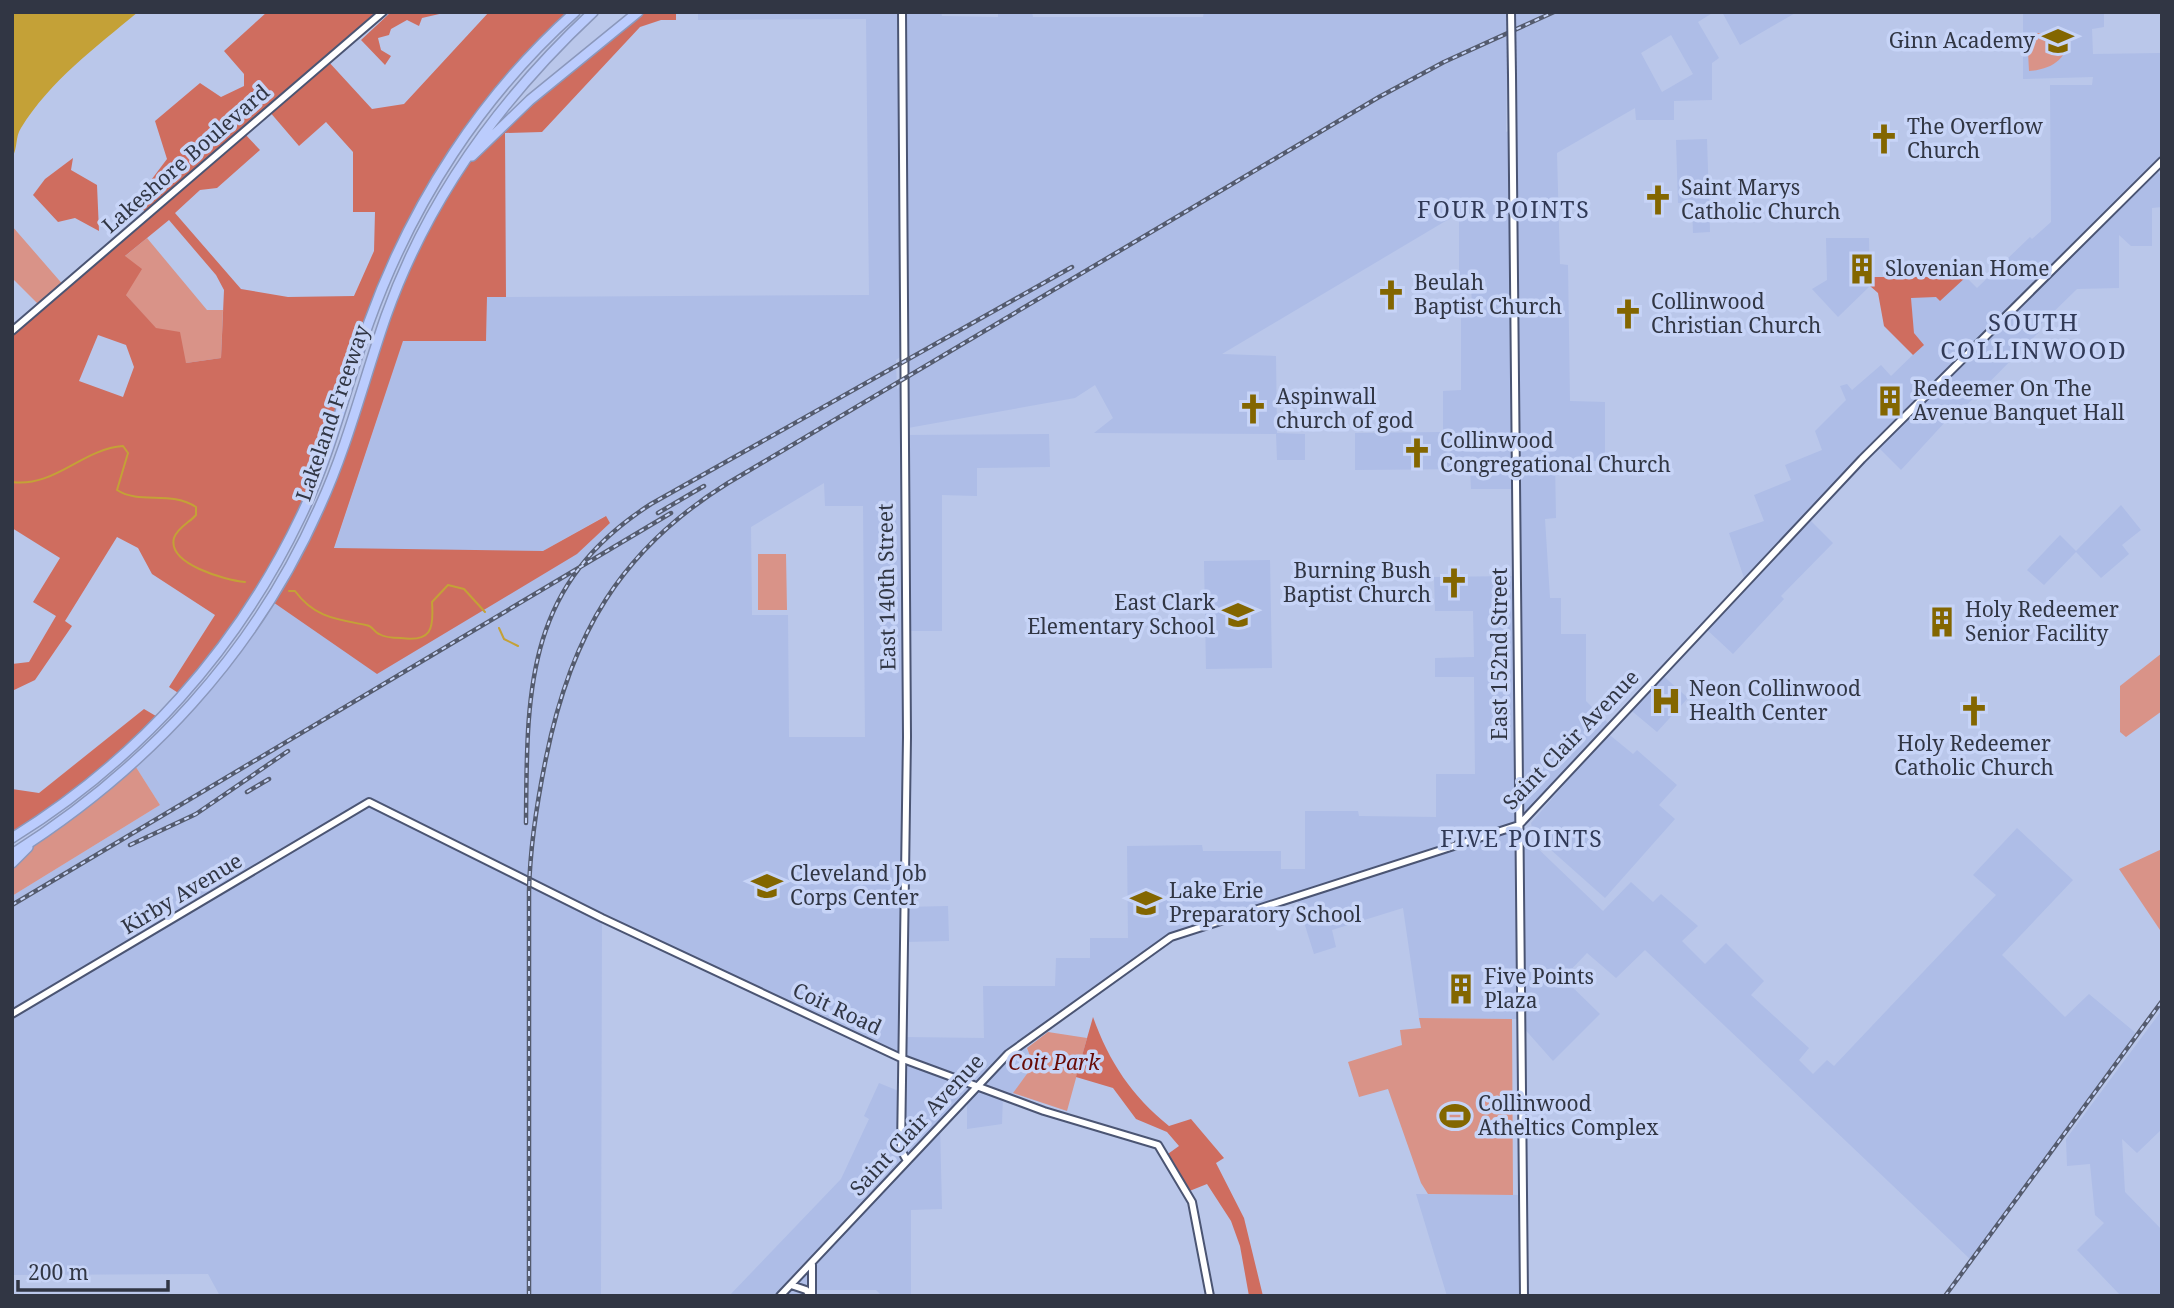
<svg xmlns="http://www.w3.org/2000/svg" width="2174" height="1308" font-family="'Noto Serif',serif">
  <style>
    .built { fill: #aebde7; fill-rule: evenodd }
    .green { fill: #d99388 }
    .forest { fill: #cf6d5f; fill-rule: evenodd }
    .water { fill: #c4a137 }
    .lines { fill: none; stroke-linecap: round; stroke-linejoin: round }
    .stream { stroke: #c4a137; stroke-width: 2 }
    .minor-casing { stroke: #4b5573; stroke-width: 10 }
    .highway-casing { stroke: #8b98bc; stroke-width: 12 }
    .minor { stroke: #fff; stroke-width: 6 }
    .highway { stroke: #bbccfd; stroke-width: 9 }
    .rail-casing { stroke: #545b6e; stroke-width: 4.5 }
    .rail { stroke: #c7d4f7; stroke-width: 2; stroke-dasharray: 5; stroke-linecap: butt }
    .minor-bridge-casing { stroke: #4b5573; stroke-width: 10; stroke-linecap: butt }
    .minor-bridge { stroke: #fff; stroke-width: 6 }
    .labels { text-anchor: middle; stroke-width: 7; stroke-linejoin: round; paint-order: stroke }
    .poi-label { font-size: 21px; fill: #313644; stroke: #c7d4f7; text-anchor: start }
    .street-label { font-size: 21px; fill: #313644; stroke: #c7d4f7 }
    .park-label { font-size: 21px; font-style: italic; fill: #670a05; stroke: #c7d4f7 }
    .neighbourhood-label { font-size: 23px; letter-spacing: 2px; fill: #313a57; stroke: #c7d4f7 }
    .quarter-label { font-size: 24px; letter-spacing: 2px; fill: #313a57; stroke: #c7d4f7 }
  </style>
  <rect width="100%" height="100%" fill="#bac7ea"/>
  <path class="built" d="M 698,12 L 941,12 L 942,16 L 998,17 L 998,12 L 1032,12 L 1033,17 L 1203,17 L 1204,12 L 1508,12 L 1506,132 L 1513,129 L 1511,12 L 1714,12 L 1698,22 L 1719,58 L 1712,63 L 1712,100 L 1674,101 L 1674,120 L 1636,120 L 1635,108 L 1557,153 L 1560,264 L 1568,265 L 1570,401 L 1605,402 L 1605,461 L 1555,461 L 1556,518 L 1545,519 L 1550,598 L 1561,598 L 1561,634 L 1586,634 L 1586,701 L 1611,726 L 1606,732 L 1633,754 L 1637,750 L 1677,785 L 1659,805 L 1675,819 L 1605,898 L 1533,834 L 1531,823 L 1594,750 L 1591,748 L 1519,826 L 1530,841 L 1603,911 L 1631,882 L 1653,902 L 1661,894 L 1698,926 L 1682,941 L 1705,964 L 1726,943 L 1764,981 L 1751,995 L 1809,1048 L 1799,1060 L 1813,1074 L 1827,1060 L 1834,1066 L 1996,895 L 1973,875 L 2017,828 L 2073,880 L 2002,955 L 2065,1017 L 2089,994 L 2137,1034 L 1971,1260 L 1645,950 L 1616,978 L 1587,953 L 1563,978 L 1600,1014 L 1553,1061 L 1522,1026 L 1522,1019 L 1419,1018 L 1403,908 L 1332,930 L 1336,947 L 1314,954 L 1296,897 L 1171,937 L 1023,1044 L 1030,1055 L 1029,1071 L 1010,1099 L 1003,1096 L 1002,1124 L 967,1129 L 967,1098 L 940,1125 L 942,1209 L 911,1210 L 911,1296 L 882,1296 L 876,1290 L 813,1290 L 812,1296 L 729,1296 L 841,1179 L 869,1119 L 864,1116 L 879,1083 L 901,1092 L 903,1059 L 602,918 L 601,1296 L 220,1296 L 208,1274 L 12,1275 L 12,896 L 160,805 L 134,764 L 157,743 L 270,600 L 577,554 L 610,523 L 605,516 L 543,551 L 334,549 L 403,341 L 486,341 L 487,297 L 869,295 L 866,19 L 698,20 ZM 1671,35 L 1693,74 L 1662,92 L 1641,53 ZM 1459,213 L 1459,276 L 1471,277 L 1472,314 L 1461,315 L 1461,390 L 1443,391 L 1443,432 L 1355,433 L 1355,470 L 1470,469 L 1471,489 L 1516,489 L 1517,576 L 1434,577 L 1435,611 L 1473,611 L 1474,657 L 1435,658 L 1435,677 L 1474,677 L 1475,774 L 1436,774 L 1436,817 L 1359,816 L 1358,811 L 1305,811 L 1305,869 L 1281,869 L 1281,851 L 1203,851 L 1202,845 L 1127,846 L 1128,938 L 1090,938 L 1090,958 L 1056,958 L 1055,986 L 983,986 L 984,1038 L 904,1037 L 904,942 L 949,941 L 948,906 L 905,907 L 906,631 L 942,631 L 942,495 L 977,496 L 977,468 L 1050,467 L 1049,434 L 904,435 L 903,385 L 897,389 L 896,360 L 903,355 L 908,428 L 1075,398 L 1095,385 L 1113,418 L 1094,433 L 1276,434 L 1277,460 L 1305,460 L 1305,434 L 1277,433 L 1276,356 L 1222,354 ZM 824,483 L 825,506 L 863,506 L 865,737 L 789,737 L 788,615 L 752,615 L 751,527 Z
    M 1722,12 L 1797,12 L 1740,45 Z
    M 2023,12 L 2104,12 L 2104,27 L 2092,29 L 2093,54 L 2160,53 L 2162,161 L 2155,169 L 2162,177 L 2162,207 L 2152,208 L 2152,246 L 2131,246 L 2119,235 L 2119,288 L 2077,289 L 2036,329 L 2039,332 L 1949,423 L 1946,421 L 1901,470 L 1876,445 L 1808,518 L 1833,543 L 1781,596 L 1784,599 L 1733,654 L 1704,627 L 1746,584 L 1729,533 L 1764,521 L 1754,495 L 1791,480 L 1785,465 L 1822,450 L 1815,431 L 1846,400 L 1840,386 L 1847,384 L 1852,390 L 1881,365 L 1891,376 L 1923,345 L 1914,333 L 1909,278 L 1966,277 L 1977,288 L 2030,237 L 2032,239 L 2051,222 L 2050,85 L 2092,85 L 2093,77 L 2023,79 Z
    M 1707,139 L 1710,232 L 1693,233 L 1692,203 L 1678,203 L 1676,140 Z
    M 1826,238 L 1869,238 L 1870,286 L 1838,317 L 1812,289 L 1827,280 Z
    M 2121,505 L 2141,530 L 2122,545 L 2129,554 L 2101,578 L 2076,552 L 2044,585 L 2027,570 L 2060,535 L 2076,551 Z
    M 1270,560 L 1272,668 L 1206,669 L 1204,561 Z
    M 1660,673 L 1688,698 L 1657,732 L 1627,707 Z
    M 2162,1010 L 2162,1129 L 2137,1153 L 2122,1139 L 2125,1192 L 2162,1230 L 2162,1296 L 2121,1296 L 2077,1250 L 2104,1223 L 2095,1215 L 2090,1164 L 2067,1166 L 2066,1139 Z
    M 1416,1194 L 1523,1195 L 1524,1296 L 1447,1296 Z"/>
  <path class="green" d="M 2027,33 L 2073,33 C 2066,58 2055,69 2029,71 Z
    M 12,226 L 65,287 L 41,307 L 12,278 Z
    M 147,238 L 207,310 L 223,310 L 221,358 L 186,363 L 125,294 L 124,257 Z
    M 758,554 L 786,554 L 787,610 L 758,610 Z
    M 2162,653 L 2162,711 L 2126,737 L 2120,732 L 2120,686 Z
    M 134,764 L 160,805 L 12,896 L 12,863 L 32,842 Z
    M 2162,849 L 2162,933 L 2119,869 Z
    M 1419,1018 L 1512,1019 L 1513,1195 L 1428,1194 L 1421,1183 L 1388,1089 L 1359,1097 L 1348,1062 L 1402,1045 L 1400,1030 L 1421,1028 Z
    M 1048,1032 L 1087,1038 L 1067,1111 L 1013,1093 L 1029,1071 L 1026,1068 L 1030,1056 L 1027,1048 Z"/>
  <path class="forest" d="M 267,12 L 383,12 L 327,60 L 372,109 L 404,104 L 489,12 L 566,12 L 465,135 L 394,260 L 332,440 L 275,567 L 183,696 L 169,687 L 215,615 L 152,574 L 138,548 L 117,537 L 65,621 L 72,626 L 35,680 L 12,691 L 12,664 L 29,662 L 56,616 L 33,602 L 60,558 L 12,528 L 12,331 L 148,216 L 136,200 L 167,159 L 155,121 L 200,83 L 221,97 L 244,86 L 244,74 L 224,51 ZM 269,111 L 299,146 L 326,122 L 353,152 L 353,212 L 375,212 L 374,251 L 354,296 L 288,297 L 241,289 L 175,213 L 200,190 L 217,188 L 260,150 L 244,133 ZM 169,220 L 216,275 L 224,290 L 221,358 L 186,363 L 180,332 L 156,328 L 126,295 L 142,269 L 125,256 ZM 98,335 L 126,345 L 134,367 L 123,397 L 79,381 Z
    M 391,12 L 448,12 L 422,18 L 419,26 L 407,20 L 391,29 L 389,35 L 378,38 L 381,50 L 391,56 L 385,65 L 361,40 Z
    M 638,12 L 676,12 L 676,20 L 661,20 L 640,27 L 542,132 L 505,133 L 506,297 L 487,297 L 486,341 L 403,341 L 334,548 L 543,551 L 606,516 L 610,523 L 577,554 L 377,674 L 270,600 L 320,508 L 387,315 L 457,173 L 509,119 Z
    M 73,158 L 71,170 L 97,185 L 99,231 L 75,218 L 58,222 L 33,195 L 45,179 Z
    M 1870,277 L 1966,277 L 1940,301 L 1936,297 L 1911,298 L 1914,333 L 1924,345 L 1913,355 L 1884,326 L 1878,293 L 1870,286 Z
    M 144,709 L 161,719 L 142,739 L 12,838 L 12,789 L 39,793 Z
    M 1093,1017 C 1109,1062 1132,1096 1169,1126 L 1191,1119 L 1224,1158 L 1216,1163 L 1244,1218 L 1263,1296 L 1249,1296 L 1240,1246 L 1231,1221 L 1207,1184 L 1187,1192 L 1165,1156 L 1179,1146 L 1167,1132 L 1136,1119 L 1113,1088 L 1076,1077 Z"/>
  <path class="water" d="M 12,12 L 138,12 C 96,47 50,81 21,128 C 15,137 18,148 12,158 Z"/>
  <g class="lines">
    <path class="stream" d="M 12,482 C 54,488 82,449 123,446 L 128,453 L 117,490 C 140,505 171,490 196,507 L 196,515 C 190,522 177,528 174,538 C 167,564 225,580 245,582
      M 289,591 L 295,591 C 314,617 335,619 366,625 C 373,626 373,631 379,634 C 384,637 395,638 401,638 C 431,642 434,630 432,602 L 448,585 L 464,589 L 485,612
      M 499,628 L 504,639 L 518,646"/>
    <g class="minor-casing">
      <path id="minor" d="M 902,12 L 907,737 L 901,1150 L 906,1159
        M 1512,75 L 1524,1296
        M 12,331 L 383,12
        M 12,1014 L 369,802 L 602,918 L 903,1059 L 1044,1111 L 1158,1145 L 1192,1202 L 1210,1296
        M 812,1265 L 812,1296
        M 791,1285 L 806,1290 L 811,1296
        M 780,1296 L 1008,1054 L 1171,937 L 1519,825 L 1862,459 L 2162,161"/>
    </g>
    <g class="highway-casing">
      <path id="highway" d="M 472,156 L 530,100 L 638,12
        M 12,838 C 138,760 237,650 301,516 C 331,454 346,386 369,322 C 412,203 481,96 575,12
        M 12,854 C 147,769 255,653 320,506 C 348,445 364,379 386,316 C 428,198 502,97 593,12
        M 12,863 L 28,847"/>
    </g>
    <use href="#minor" class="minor"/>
    <use href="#highway" class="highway"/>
    <g class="rail-casing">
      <path id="rail" d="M 658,513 L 704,486
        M 247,792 L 269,779
        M 526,823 C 527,688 525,585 651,504 L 1072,267
        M 130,845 L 196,814 L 288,751
        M 12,905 L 671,513
        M 529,1296 L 529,891 C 530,846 537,802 546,758 C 571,635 620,550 728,483 L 1379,97 L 1444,62 L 1554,12
        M 1945,1296 L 2162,1001"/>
    </g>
    <use href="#rail" class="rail"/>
    <g class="minor-bridge-casing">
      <path id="minor-bridge" d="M 1511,12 L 1512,75"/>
    </g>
    <use href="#minor-bridge" class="minor-bridge"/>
  </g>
  <defs>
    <g id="school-bare" transform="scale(2.415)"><path d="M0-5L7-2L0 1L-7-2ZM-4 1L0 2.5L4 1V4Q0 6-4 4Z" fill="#836600" stroke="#c7d4f7" stroke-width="2.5" paint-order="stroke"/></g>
    <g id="church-bare" transform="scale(2.415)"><path d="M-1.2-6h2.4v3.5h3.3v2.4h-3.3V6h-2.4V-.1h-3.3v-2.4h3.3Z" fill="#836600" stroke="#c7d4f7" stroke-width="2.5" paint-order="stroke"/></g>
    <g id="building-bare" transform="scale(2.415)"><path d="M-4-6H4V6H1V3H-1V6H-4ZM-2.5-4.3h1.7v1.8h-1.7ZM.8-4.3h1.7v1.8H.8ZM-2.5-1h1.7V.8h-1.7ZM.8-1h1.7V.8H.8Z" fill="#836600" stroke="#c7d4f7" stroke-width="2.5" paint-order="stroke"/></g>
    <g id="hospital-bare" transform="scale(2.415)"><path d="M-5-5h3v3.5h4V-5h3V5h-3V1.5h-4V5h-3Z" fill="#836600" stroke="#c7d4f7" stroke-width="2.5" paint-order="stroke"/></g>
    <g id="stadium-bare" transform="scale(2.415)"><path d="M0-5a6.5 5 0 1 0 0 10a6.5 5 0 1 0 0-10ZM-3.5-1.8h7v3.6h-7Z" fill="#836600" stroke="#c7d4f7" stroke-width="2.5" paint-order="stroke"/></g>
  </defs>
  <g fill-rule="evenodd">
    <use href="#school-bare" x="2058" y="41"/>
    <use href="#church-bare" x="1884" y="139"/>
    <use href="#church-bare" x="1658" y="200"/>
    <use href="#building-bare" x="1862" y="269"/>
    <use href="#church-bare" x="1391" y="295"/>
    <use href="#church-bare" x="1628" y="314"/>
    <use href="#building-bare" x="1890" y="401"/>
    <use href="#church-bare" x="1253" y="409"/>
    <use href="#church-bare" x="1417" y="453"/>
    <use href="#church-bare" x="1454" y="583"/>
    <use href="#school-bare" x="1238" y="615"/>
    <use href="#building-bare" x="1942" y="622"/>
    <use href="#hospital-bare" x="1666" y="701"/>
    <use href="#church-bare" x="1974" y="711"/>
    <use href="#school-bare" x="767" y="886"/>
    <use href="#school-bare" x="1146" y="903"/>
    <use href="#building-bare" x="1461" y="989"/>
    <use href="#stadium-bare" x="1455" y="1116"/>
  </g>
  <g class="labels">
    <g class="poi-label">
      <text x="2035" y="48" text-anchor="end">Ginn Academy</text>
      <text x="1907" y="134">The Overflow<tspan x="1907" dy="24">Church</tspan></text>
      <text x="1681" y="195">Saint Marys<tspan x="1681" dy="24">Catholic Church</tspan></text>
      <text x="1885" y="276">Slovenian Home</text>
      <text x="1414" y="290">Beulah<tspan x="1414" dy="24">Baptist Church</tspan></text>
      <text x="1651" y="309">Collinwood<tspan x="1651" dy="24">Christian Church</tspan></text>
      <text x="1913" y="396">Redeemer On The<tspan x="1913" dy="24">Avenue Banquet Hall</tspan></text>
      <text x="1276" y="404">Aspinwall<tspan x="1276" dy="24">church of god</tspan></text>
      <text x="1440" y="448">Collinwood<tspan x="1440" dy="24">Congregational Church</tspan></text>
      <text x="1431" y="578" text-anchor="end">Burning Bush<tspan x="1431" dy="24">Baptist Church</tspan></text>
      <text x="1215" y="610" text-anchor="end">East Clark<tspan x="1215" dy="24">Elementary School</tspan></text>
      <text x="1965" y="617">Holy Redeemer<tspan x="1965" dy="24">Senior Facility</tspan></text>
      <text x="1689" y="696">Neon Collinwood<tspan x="1689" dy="24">Health Center</tspan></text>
      <text x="1974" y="751" text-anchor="middle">Holy Redeemer<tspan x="1974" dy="24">Catholic Church</tspan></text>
      <text x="790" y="881">Cleveland Job<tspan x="790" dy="24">Corps Center</tspan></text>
      <text x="1169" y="898">Lake Erie<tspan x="1169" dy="24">Preparatory School</tspan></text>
      <text x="1484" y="984">Five Points<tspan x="1484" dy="24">Plaza</tspan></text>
      <text x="1478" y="1111">Collinwood<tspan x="1478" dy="24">Atheltics Complex</tspan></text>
    </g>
    <g class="street-label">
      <text transform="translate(186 159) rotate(-41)" y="7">Lakeshore Boulevard</text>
      <text transform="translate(333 413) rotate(-71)" y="7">Lakeland Freeway</text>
      <text transform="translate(887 587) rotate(-91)" y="7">East 140th Street</text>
      <text transform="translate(1500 654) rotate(-90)" y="7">East 152nd Street</text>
      <text transform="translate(1571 740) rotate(-46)" y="7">Saint Clair Avenue</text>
      <text transform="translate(182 894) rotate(-31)" y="7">Kirby Avenue</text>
      <text transform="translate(837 1009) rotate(25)" y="7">Coit Road</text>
      <text transform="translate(917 1125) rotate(-47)" y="7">Saint Clair Avenue</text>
    </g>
    <g class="park-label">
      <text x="1054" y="1070">Coit Park</text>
    </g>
    <g class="neighbourhood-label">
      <text x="1504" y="218">FOUR POINTS</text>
      <text x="1522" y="847">FIVE POINTS</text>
    </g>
    <g class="quarter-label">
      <text x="2034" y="331">SOUTH<tspan x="2034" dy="28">COLLINWOOD</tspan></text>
    </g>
  </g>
  <rect width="2174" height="1308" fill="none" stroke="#313644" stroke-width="28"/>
  <path d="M18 1280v10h150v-10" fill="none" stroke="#313644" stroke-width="3.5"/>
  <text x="28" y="1280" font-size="21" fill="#313644" stroke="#c7d4f7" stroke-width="5" paint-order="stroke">200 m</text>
</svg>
